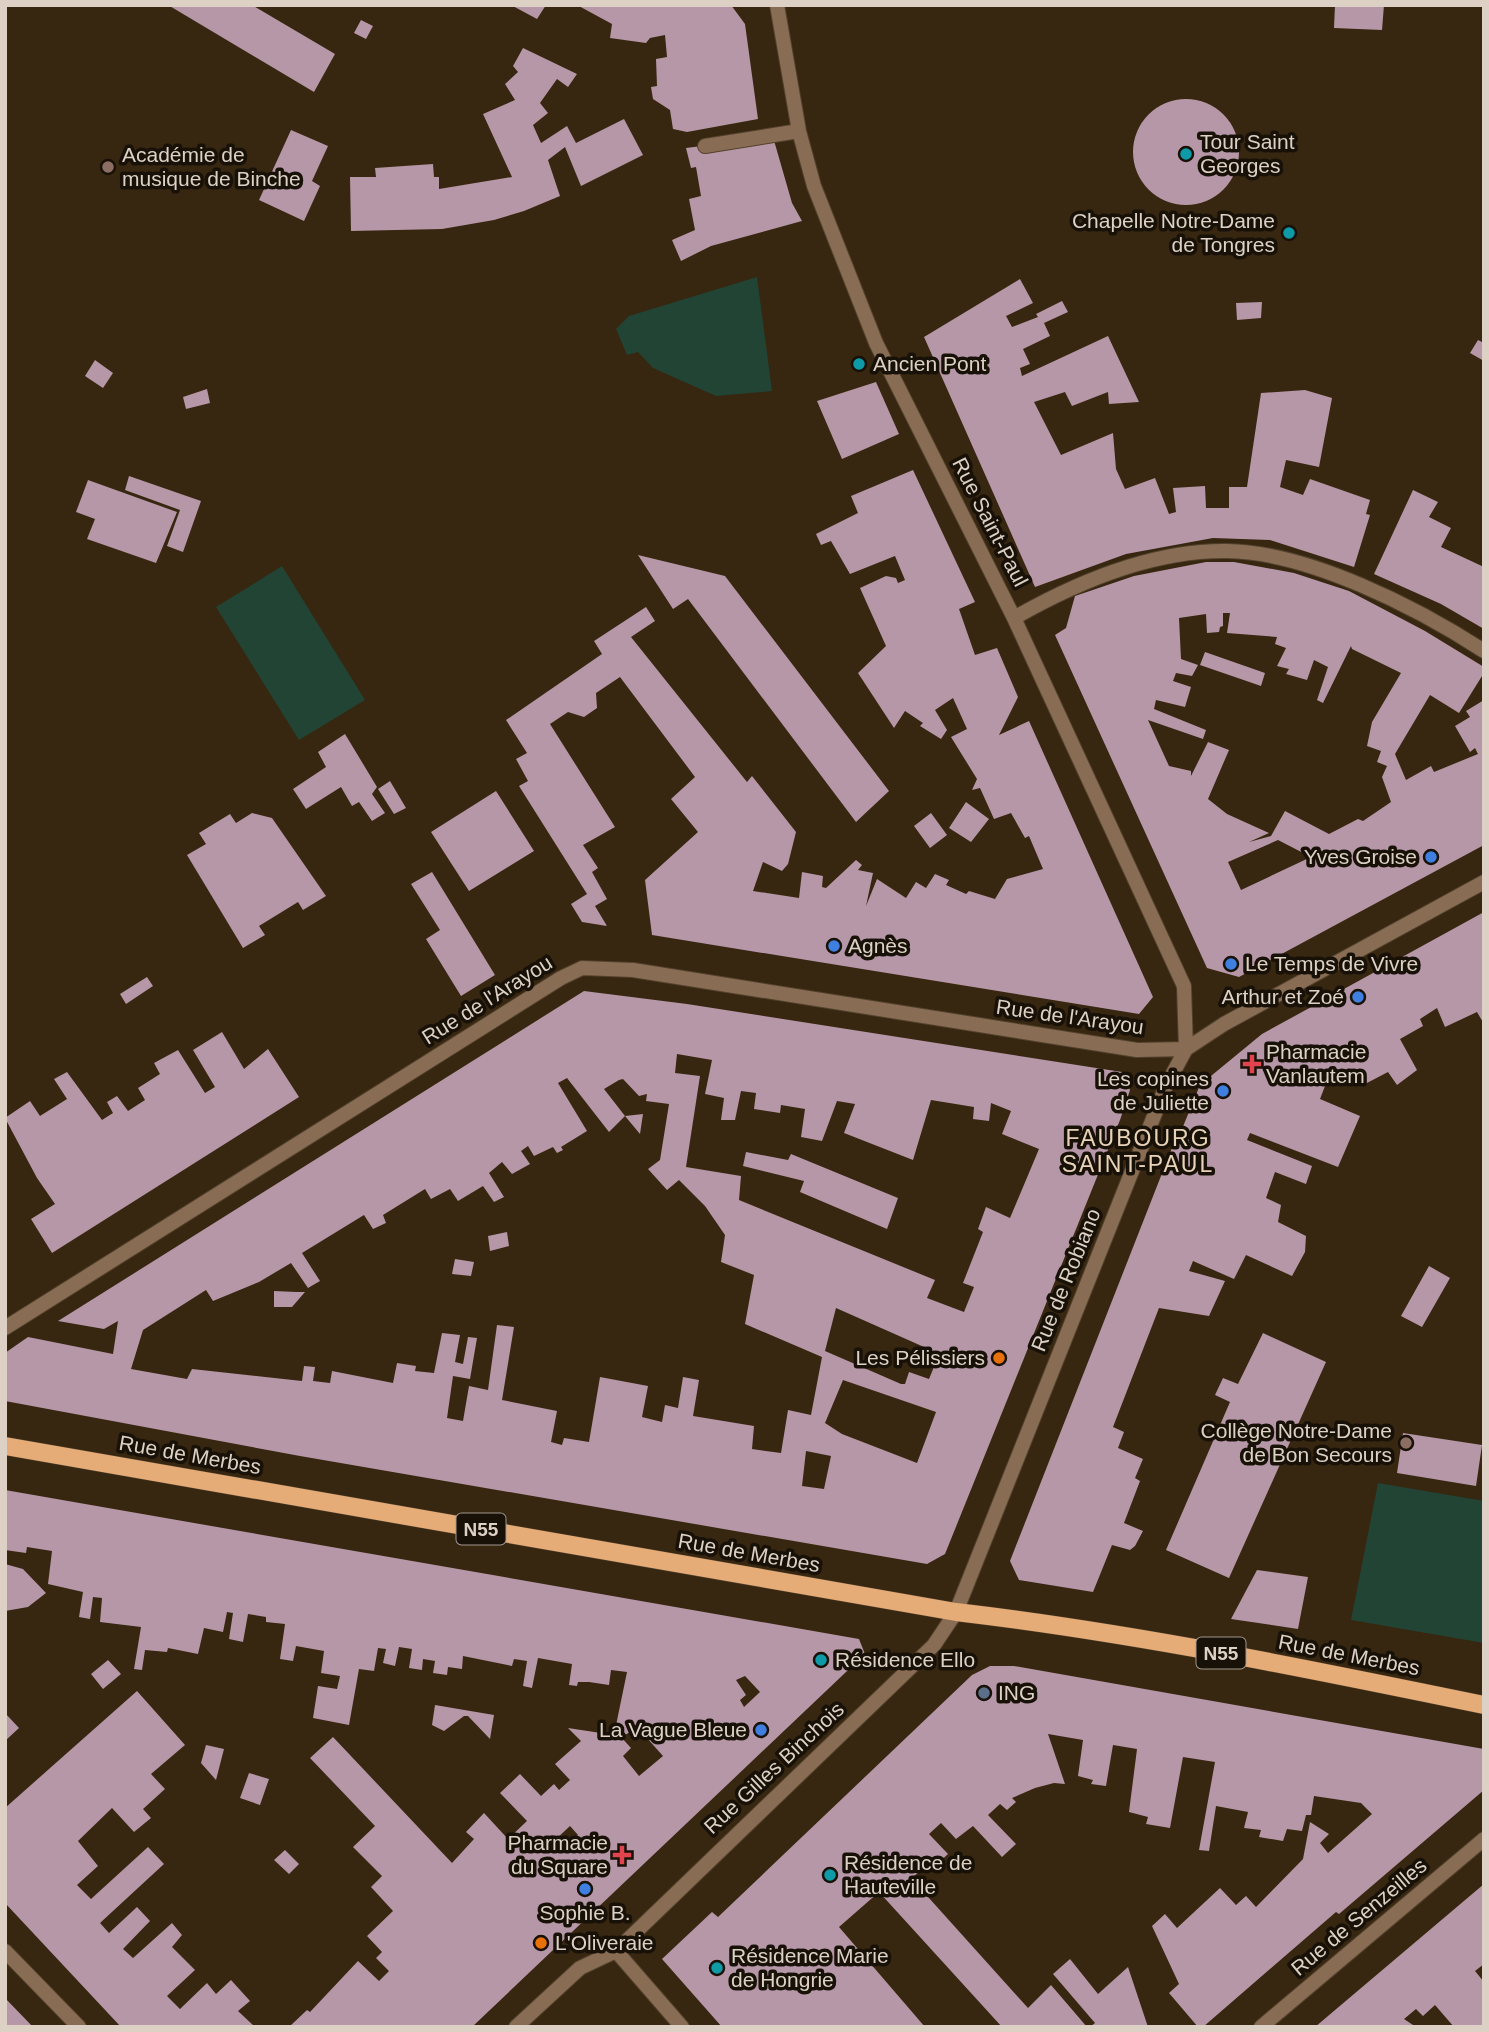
<svg xmlns="http://www.w3.org/2000/svg" width="1489" height="2032" font-family="Arial,sans-serif">
  <style>
    .green { fill: #224434 }
    .building { fill: #b697a7; fill-rule: evenodd }
    .lines { fill: none; stroke-linecap: round; stroke-linejoin: round }
    .minor-casing { stroke: #52412d; stroke-width: 16 }
    .primary-casing { stroke: #52412d; stroke-width: 19 }
    .minor { stroke: #886c53; stroke-width: 14 }
    .primary { stroke: #e6ac78; stroke-width: 18 }
    .culture-dot { fill: #0f9aa8; stroke: #181108; stroke-width: 2.5 }
    .education-dot { fill: #8d6e63; stroke: #181108; stroke-width: 2.5 }
    .shop-dot { fill: #3f7fe0; stroke: #181108; stroke-width: 2.5 }
    .health-dot { fill: #e0444e; stroke: #181108; stroke-width: 2.5 }
    .food-dot { fill: #e8710a; stroke: #181108; stroke-width: 2.5 }
    .service-dot { fill: #5c6f8a; stroke: #181108; stroke-width: 2.5 }
    .labels { text-anchor: middle; stroke-width: 7; stroke-linejoin: round; paint-order: stroke }
    .shield { fill: #181108; stroke: #a2978c; stroke-width: 2 }
    .shield-label { font-size: 19px; font-weight: bold; fill: #ddd1c5 }
    .poi-label { font-size: 21px; fill: #ddd1c5; stroke: #181108; text-anchor: start }
    .street-label { font-size: 21px; fill: #ddd1c5; stroke: #181108 }
    .neighbourhood-label { font-size: 23px; letter-spacing: 2px; fill: #e8d2b8; stroke: #181108 }
  </style>
  <rect width="100%" height="100%" fill="#372610"/>
  <path class="green" d="M 757,277 L 772,391 L 716,396 L 653,368 L 638,352 L 627,355 L 616,329 L 629,316 Z
    M 282,566 L 365,700 L 299,740 L 216,607 Z
    M 1378,1483 L 1484,1501 L 1484,1643 L 1351,1620 Z"/>
  <path class="building" d="M 168,5 L 252,5 L 335,54 L 314,92 Z
    M 511,5 L 546,5 L 537,19 Z
    M 577,5 L 731,5 L 745,24 L 758,119 L 687,132 L 673,129 L 670,110 L 653,99 L 651,87 L 657,86 L 656,59 L 667,57 L 665,35 L 650,38 L 646,43 L 610,38 L 612,24 Z
    M 1335,5 L 1384,5 L 1382,30 L 1334,28 Z
    M 361,20 L 373,26 L 366,39 L 354,33 Z
    M 523,48 L 577,74 L 568,87 L 557,79 L 540,103 L 548,113 L 533,125 L 541,143 L 567,126 L 576,143 L 624,119 L 643,155 L 581,186 L 565,147 L 548,160 L 560,196 L 524,211 L 494,220 L 442,229 L 351,231 L 350,177 L 376,177 L 375,168 L 433,164 L 434,177 L 439,177 L 439,189 L 512,177 L 483,114 L 515,100 L 505,84 L 518,72 L 513,66 Z
    M1133 152a53 53 0 1 1 106 0a53 53 0 1 1-106 0Z
    M 291,130 L 328,146 L 312,181 L 320,186 L 304,221 L 259,200 Z
    M 773,137 L 792,203 L 802,221 L 711,246 L 681,261 L 672,240 L 695,230 L 689,199 L 701,196 L 696,167 L 691,168 L 686,148 Z
    M 1020,279 L 1033,303 L 1006,316 L 1012,327 L 1038,317 L 1036,314 L 1062,301 L 1068,312 L 1044,323 L 1050,336 L 1023,349 L 1030,364 L 1020,368 L 1022,376 L 1108,336 L 1139,402 L 1109,404 L 1108,392 L 1072,406 L 1065,392 L 1034,402 L 1061,455 L 1113,433 L 1116,469 L 1125,489 L 1155,478 L 1169,514 L 1176,512 L 1173,488 L 1205,486 L 1206,508 L 1229,508 L 1229,487 L 1247,487 L 1261,393 L 1305,390 L 1332,398 L 1319,467 L 1286,460 L 1280,487 L 1303,495 L 1310,479 L 1370,500 L 1366,514 L 1370,515 L 1354,567 L 1270,540 L 1213,538 L 1126,554 L 1035,587 L 924,337 Z
    M 1262,302 L 1261,318 L 1237,320 L 1236,303 Z
    M 1478,340 L 1484,343 L 1484,361 L 1470,353 Z
    M 95,360 L 113,373 L 103,388 L 85,376 Z
    M 876,382 L 899,434 L 842,459 L 817,401 Z
    M 207,389 L 210,403 L 186,409 L 183,397 Z
    M 913,470 L 975,602 L 959,609 L 975,655 L 997,648 L 1018,697 L 999,735 L 1029,721 L 1153,997 L 1139,1014 L 652,935 L 645,880 L 698,832 L 671,799 L 695,777 L 620,677 L 596,693 L 597,708 L 584,717 L 568,712 L 550,724 L 615,827 L 583,845 L 598,868 L 592,872 L 607,899 L 595,906 L 607,926 L 582,922 L 571,904 L 587,894 L 519,786 L 528,781 L 516,759 L 527,753 L 506,720 L 602,654 L 594,641 L 646,607 L 655,621 L 631,637 L 747,782 L 752,776 L 796,832 L 788,864 L 782,871 L 763,862 L 753,891 L 799,898 L 802,872 L 823,876 L 822,887 L 826,888 L 856,860 L 862,865 L 858,870 L 873,873 L 866,906 L 877,879 L 906,898 L 916,882 L 926,888 L 935,874 L 949,880 L 946,885 L 966,894 L 969,891 L 995,899 L 1007,879 L 1043,869 L 1029,836 L 1025,838 L 1011,813 L 994,819 L 980,788 L 972,790 L 977,779 L 951,737 L 967,729 L 953,698 L 935,710 L 947,730 L 941,739 L 920,726 L 923,723 L 905,711 L 894,728 L 858,673 L 886,646 L 860,588 L 886,576 L 896,578 L 898,583 L 905,580 L 895,556 L 850,574 L 831,541 L 821,545 L 816,534 L 858,513 L 851,496 Z
    M 129,476 L 201,501 L 183,552 L 167,546 L 180,510 L 125,490 Z
    M 88,480 L 177,512 L 156,563 L 87,539 L 95,519 L 76,512 Z
    M 1413,490 L 1438,502 L 1429,517 L 1451,528 L 1441,547 L 1484,567 L 1484,629 L 1441,604 L 1374,574 Z
    M 638,555 L 725,576 L 889,791 L 856,822 L 688,599 L 673,609 Z
    M 1206,562 L 1234,562 L 1294,573 L 1349,591 L 1425,631 L 1484,667 L 1484,680 L 1482,676 L 1459,713 L 1430,695 L 1395,754 L 1406,780 L 1431,766 L 1434,772 L 1478,754 L 1475,748 L 1470,752 L 1455,726 L 1470,717 L 1466,711 L 1484,700 L 1484,845 L 1239,977 L 1207,968 L 1055,635 L 1066,628 L 1075,596 L 1134,576 ZM 1223,613 L 1230,613 L 1227,633 L 1277,637 L 1275,644 L 1286,648 L 1277,666 L 1289,669 L 1286,674 L 1307,680 L 1314,660 L 1328,667 L 1317,700 L 1323,703 L 1351,646 L 1352,649 L 1401,673 L 1372,722 L 1367,746 L 1381,751 L 1377,762 L 1387,766 L 1382,777 L 1391,802 L 1363,821 L 1358,819 L 1329,834 L 1285,811 L 1271,836 L 1249,842 L 1269,833 L 1227,814 L 1208,799 L 1229,750 L 1208,742 L 1191,776 L 1191,771 L 1169,766 L 1148,720 L 1203,739 L 1206,730 L 1154,709 L 1156,700 L 1185,707 L 1191,687 L 1173,681 L 1176,673 L 1192,676 L 1198,665 L 1181,659 L 1179,618 L 1206,614 L 1207,633 L 1219,632 L 1220,627 L 1223,626 ZM 1278,840 L 1311,857 L 1241,890 L 1228,862 Z
    M 1205,652 L 1265,673 L 1261,686 L 1200,665 Z
    M 345,734 L 377,787 L 372,794 L 385,813 L 372,821 L 359,802 L 352,806 L 341,787 L 306,809 L 293,789 L 326,767 L 318,752 Z
    M 390,781 L 406,808 L 394,814 L 378,789 Z
    M 496,791 L 534,851 L 469,891 L 431,832 Z
    M 966,802 L 989,819 L 971,842 L 949,828 Z
    M 252,813 L 272,818 L 326,896 L 303,910 L 298,902 L 259,926 L 265,935 L 243,948 L 187,855 L 206,844 L 199,833 L 230,814 L 236,823 Z
    M 931,813 L 947,835 L 930,848 L 914,826 Z
    M 432,872 L 495,975 L 461,996 L 426,939 L 440,930 L 411,884 Z
    M 1484,912 L 1484,1024 L 1477,1012 L 1445,1027 L 1437,1008 L 1420,1019 L 1423,1026 L 1400,1039 L 1417,1070 L 1397,1085 L 1388,1072 L 1365,1084 L 1359,1076 L 1349,1074 L 1339,1085 L 1325,1086 L 1320,1099 L 1360,1116 L 1338,1167 L 1250,1133 L 1247,1140 L 1312,1166 L 1306,1184 L 1275,1172 L 1266,1198 L 1281,1205 L 1278,1222 L 1306,1236 L 1305,1252 L 1292,1276 L 1246,1255 L 1234,1279 L 1193,1261 L 1189,1271 L 1225,1281 L 1209,1316 L 1159,1308 L 1113,1427 L 1124,1432 L 1118,1448 L 1143,1459 L 1135,1478 L 1140,1481 L 1124,1523 L 1143,1531 L 1135,1546 L 1130,1550 L 1112,1545 L 1093,1592 L 1019,1580 L 1010,1561 L 1179,1130 L 1182,1129 L 1200,1085 L 1262,1034 Z
    M 147,977 L 153,986 L 126,1004 L 120,994 Z
    M 584,991 L 687,1004 L 1122,1072 L 1130,1090 L 1120,1120 L 945,1554 L 927,1564 L 300,1456 L 5,1401 L 5,1353 L 28,1337 L 113,1354 L 118,1321 L 104,1329 L 58,1321 ZM 677,1054 L 712,1060 L 705,1094 L 724,1098 L 721,1120 L 735,1120 L 741,1091 L 756,1093 L 754,1109 L 780,1113 L 781,1105 L 805,1109 L 801,1137 L 822,1141 L 837,1101 L 855,1104 L 844,1133 L 913,1160 L 931,1100 L 974,1107 L 973,1119 L 989,1121 L 991,1103 L 1011,1111 L 1002,1134 L 1039,1149 L 1010,1218 L 986,1207 L 978,1229 L 983,1232 L 963,1283 L 974,1287 L 964,1312 L 927,1298 L 935,1280 L 739,1200 L 741,1176 L 686,1167 L 700,1076 L 675,1073 ZM 567,1078 L 609,1132 L 625,1116 L 604,1089 L 619,1080 L 623,1079 L 639,1096 L 647,1094 L 646,1101 L 669,1104 L 660,1160 L 648,1169 L 667,1190 L 679,1180 L 705,1206 L 725,1235 L 721,1262 L 754,1275 L 745,1324 L 822,1357 L 811,1415 L 788,1410 L 781,1453 L 752,1449 L 754,1426 L 693,1416 L 699,1380 L 683,1377 L 678,1408 L 665,1405 L 662,1422 L 642,1417 L 648,1386 L 600,1377 L 589,1442 L 564,1438 L 562,1445 L 551,1442 L 557,1411 L 502,1400 L 514,1327 L 497,1325 L 488,1390 L 469,1386 L 463,1421 L 447,1418 L 453,1376 L 470,1379 L 477,1338 L 468,1337 L 463,1364 L 455,1362 L 460,1335 L 442,1333 L 434,1373 L 415,1371 L 416,1366 L 397,1363 L 393,1383 L 332,1371 L 330,1383 L 313,1381 L 315,1367 L 304,1366 L 302,1381 L 192,1369 L 187,1379 L 131,1369 L 143,1330 L 206,1290 L 213,1301 L 259,1282 L 291,1263 L 308,1288 L 320,1281 L 302,1253 L 364,1215 L 373,1229 L 386,1223 L 383,1215 L 425,1189 L 431,1199 L 450,1189 L 458,1201 L 483,1186 L 494,1202 L 504,1197 L 489,1173 L 502,1162 L 512,1174 L 530,1164 L 521,1151 L 528,1146 L 534,1156 L 553,1147 L 557,1153 L 563,1150 L 561,1147 L 587,1131 L 558,1083 ZM 836,1308 L 924,1347 L 922,1355 L 936,1362 L 929,1379 L 909,1372 L 905,1384 L 901,1384 L 825,1351 ZM 843,1380 L 936,1412 L 917,1463 L 842,1434 L 825,1423 ZM 806,1451 L 831,1456 L 824,1489 L 802,1486 Z
    M 222,1032 L 244,1069 L 268,1049 L 299,1097 L 52,1253 L 31,1219 L 55,1204 L 37,1178 L 5,1118 L 30,1101 L 40,1116 L 67,1099 L 54,1079 L 67,1072 L 102,1120 L 113,1113 L 107,1102 L 117,1096 L 128,1111 L 145,1100 L 138,1088 L 160,1074 L 154,1063 L 178,1050 L 205,1093 L 215,1087 L 193,1050 Z
    M 643,1114 L 640,1134 L 625,1116 Z
    M 746,1152 L 788,1160 L 791,1154 L 898,1198 L 887,1229 L 800,1192 L 804,1181 L 743,1166 Z
    M 507,1232 L 509,1246 L 490,1251 L 488,1236 Z
    M 455,1259 L 474,1262 L 471,1276 L 452,1274 Z
    M 1429,1266 L 1450,1278 L 1422,1327 L 1401,1316 Z
    M 274,1291 L 296,1292 L 305,1292 L 292,1307 L 274,1307 Z
    M 1263,1333 L 1326,1362 L 1229,1578 L 1166,1550 L 1230,1402 L 1215,1395 L 1223,1378 L 1238,1384 Z
    M 1403,1433 L 1482,1445 L 1476,1486 L 1397,1473 Z
    M 5,1490 L 859,1639 L 865,1654 L 472,2027 L 289,2027 L 307,2010 L 310,2012 L 358,1961 L 379,1981 L 389,1971 L 376,1958 L 382,1952 L 367,1936 L 393,1911 L 371,1887 L 382,1876 L 353,1847 L 375,1826 L 310,1758 L 333,1737 L 452,1863 L 474,1839 L 466,1832 L 484,1813 L 508,1839 L 527,1821 L 500,1793 L 520,1774 L 541,1796 L 554,1784 L 559,1790 L 570,1780 L 555,1764 L 581,1741 L 568,1728 L 614,1735 L 627,1672 L 611,1670 L 609,1685 L 589,1682 L 578,1682 L 577,1686 L 569,1685 L 572,1664 L 538,1658 L 532,1688 L 523,1686 L 527,1661 L 514,1659 L 512,1666 L 463,1656 L 462,1669 L 448,1667 L 447,1675 L 433,1673 L 435,1661 L 423,1659 L 422,1670 L 409,1668 L 412,1649 L 399,1647 L 395,1666 L 383,1663 L 386,1649 L 378,1648 L 374,1671 L 359,1669 L 349,1725 L 313,1718 L 318,1686 L 337,1689 L 340,1676 L 321,1673 L 324,1651 L 296,1646 L 293,1661 L 280,1659 L 285,1624 L 266,1622 L 266,1617 L 248,1614 L 243,1642 L 229,1639 L 233,1613 L 227,1612 L 223,1632 L 204,1628 L 198,1654 L 168,1648 L 167,1652 L 145,1650 L 142,1670 L 134,1669 L 141,1627 L 100,1622 L 102,1598 L 93,1597 L 90,1619 L 79,1617 L 83,1592 L 48,1584 L 52,1551 L 27,1547 L 26,1553 L 5,1550 ZM 745,1676 L 760,1692 L 744,1707 L 740,1700 L 746,1695 L 736,1680 ZM 638,1728 L 663,1756 L 639,1776 L 623,1756 L 631,1748 L 621,1737 ZM 570,1826 L 578,1835 L 562,1850 L 554,1841 Z
    M 5,1564 L 23,1569 L 46,1593 L 28,1607 L 5,1611 Z
    M 1257,1570 L 1308,1577 L 1298,1629 L 1231,1619 Z
    M 108,1660 L 121,1674 L 103,1689 L 91,1674 Z
    M 990,1666 L 1014,1666 L 1484,1749 L 1484,1790 L 1339,1914 L 1336,1912 L 1203,2027 L 1198,2027 L 1169,1993 L 1179,1984 L 1152,1926 L 1165,1914 L 1177,1928 L 1220,1888 L 1236,1905 L 1246,1896 L 1256,1907 L 1303,1859 L 1310,1822 L 1329,1834 L 1320,1843 L 1328,1853 L 1372,1814 L 1361,1803 L 1314,1796 L 1311,1815 L 1306,1815 L 1302,1831 L 1287,1829 L 1283,1841 L 1259,1837 L 1261,1830 L 1244,1828 L 1248,1812 L 1216,1806 L 1209,1851 L 1199,1850 L 1215,1762 L 1183,1757 L 1170,1828 L 1146,1824 L 1148,1817 L 1129,1812 L 1137,1749 L 1113,1745 L 1106,1786 L 1091,1784 L 1093,1780 L 1078,1776 L 1083,1740 L 1048,1734 L 1065,1784 L 1054,1783 L 1035,1788 L 1012,1798 L 1016,1802 L 1007,1810 L 1000,1804 L 988,1815 L 1016,1844 L 1002,1857 L 973,1826 L 956,1839 L 941,1823 L 929,1834 L 948,1854 L 932,1869 L 928,1866 L 911,1878 L 1028,2008 L 1051,1985 L 1087,2027 L 1002,2027 L 879,1892 L 839,1927 L 925,2027 L 722,2027 L 662,1959 L 712,1912 L 718,1917 L 972,1675 Z
    M 137,1691 L 185,1745 L 151,1774 L 165,1789 L 143,1809 L 151,1818 L 134,1832 L 112,1808 L 78,1841 L 98,1866 L 77,1885 L 91,1899 L 148,1847 L 164,1864 L 100,1923 L 109,1933 L 137,1907 L 150,1921 L 123,1949 L 133,1958 L 172,1923 L 182,1935 L 172,1947 L 195,1970 L 167,1996 L 180,2009 L 207,1983 L 216,1994 L 231,1980 L 250,2001 L 238,2011 L 255,2027 L 121,2027 L 5,1903 L 5,1808 Z
    M 435,1705 L 494,1715 L 490,1739 L 468,1716 L 464,1716 L 444,1731 L 432,1725 Z
    M 5,1713 L 19,1728 L 5,1741 Z
    M 206,1745 L 224,1749 L 216,1780 L 201,1763 Z
    M 249,1773 L 269,1779 L 260,1805 L 240,1798 Z
    M 285,1850 L 299,1864 L 289,1874 L 274,1860 Z
    M 1484,1884 L 1484,1964 L 1475,1971 L 1484,1982 L 1484,2027 L 1454,2027 L 1435,2005 L 1423,2016 L 1416,2009 L 1404,2019 L 1416,2027 L 1315,2027 Z
    M 1070,1959 L 1098,1994 L 1128,1967 L 1148,2027 L 1090,2027 L 1095,2023 L 1053,1974 Z
    M 5,1998 L 33,2027 L 5,2027 Z"/>
  <g class="lines">
    <g class="minor-casing">
      <path id="minor" d="M 777,5 L 799,131 L 814,186 L 876,343 L 1014,618 L 1184,986 L 1186,1049
        M 705,146 L 799,131
        M 1014,618 C 1077,582 1152,550 1227,551 C 1308,552 1416,607 1484,651
        M 5,1328 L 561,978 L 582,968 L 633,970 L 1137,1050 L 1186,1049
        M 5,1951 L 79,2027
        M 616,1951 L 682,2027
        M 516,2027 L 580,1968 L 616,1951 L 934,1645 L 956,1612 L 1166,1086 L 1186,1049 L 1224,1024 L 1484,882
        M 1261,2027 L 1484,1839"/>
    </g>
    <g class="primary-casing">
      <path id="primary" d="M 5,1446 L 956,1612 C 1134,1633 1309,1669 1484,1705"/>
    </g>
    <use href="#minor" class="minor"/>
    <use href="#primary" class="primary"/>
  </g>
  <g class="culture-dot">
    <circle cx="1186" cy="154" r="7"/>
    <circle cx="1289" cy="233" r="7"/>
    <circle cx="859" cy="364" r="7"/>
    <circle cx="821" cy="1660" r="7"/>
    <circle cx="830" cy="1875" r="7"/>
    <circle cx="717" cy="1968" r="7"/>
  </g>
  <g class="education-dot">
    <circle cx="108" cy="167" r="7"/>
    <circle cx="1406" cy="1443" r="7"/>
  </g>
  <g class="shop-dot">
    <circle cx="1431" cy="857" r="7"/>
    <circle cx="834" cy="946" r="7"/>
    <circle cx="1231" cy="964" r="7"/>
    <circle cx="1358" cy="997" r="7"/>
    <circle cx="1223" cy="1091" r="7"/>
    <circle cx="761" cy="1730" r="7"/>
    <circle cx="585" cy="1889" r="7"/>
  </g>
  <g class="health-dot">
    <path d="M1248.5 1053.5h7v7h7v7h-7v7h-7v-7h-7v-7h7z"/>
    <path d="M618.5 1844.5h7v7h7v7h-7v7h-7v-7h-7v-7h7z"/>
  </g>
  <g class="food-dot">
    <circle cx="999" cy="1358" r="7"/>
    <circle cx="541" cy="1943" r="7"/>
  </g>
  <circle class="service-dot" cx="984" cy="1693" r="7"/>
  <g class="labels">
    <g class="shield">
      <rect x="456.5" y="1513.5" width="49" height="31" rx="5"/>
      <rect x="1196.5" y="1637.5" width="49" height="31" rx="5"/>
    </g>
    <g class="shield-label">
      <text x="481" y="1536">N55</text>
      <text x="1221" y="1660">N55</text>
    </g>
    <g class="poi-label">
      <text x="1200" y="149">Tour Saint<tspan x="1200" dy="24">Georges</tspan></text>
      <text x="122" y="162">Académie de<tspan x="122" dy="24">musique de Binche</tspan></text>
      <text x="1275" y="228" text-anchor="end">Chapelle Notre-Dame<tspan x="1275" dy="24">de Tongres</tspan></text>
      <text x="873" y="371">Ancien Pont</text>
      <text x="1417" y="864" text-anchor="end">Yves Groise</text>
      <text x="848" y="953">Agnès</text>
      <text x="1245" y="971">Le Temps de Vivre</text>
      <text x="1344" y="1004" text-anchor="end">Arthur et Zoé</text>
      <text x="1266" y="1059">Pharmacie<tspan x="1266" dy="24">Vanlautem</tspan></text>
      <text x="1209" y="1086" text-anchor="end">Les copines<tspan x="1209" dy="24">de Juliette</tspan></text>
      <text x="985" y="1365" text-anchor="end">Les Pélissiers</text>
      <text x="1392" y="1438" text-anchor="end">Collège Notre-Dame<tspan x="1392" dy="24">de Bon Secours</tspan></text>
      <text x="835" y="1667">Résidence Ello</text>
      <text x="998" y="1700">ING</text>
      <text x="747" y="1737" text-anchor="end">La Vague Bleue</text>
      <text x="608" y="1850" text-anchor="end">Pharmacie<tspan x="608" dy="24">du Square</tspan></text>
      <text x="844" y="1870">Résidence de<tspan x="844" dy="24">Hauteville</tspan></text>
      <text x="585" y="1920" text-anchor="middle">Sophie B.</text>
      <text x="555" y="1950">L'Oliveraie</text>
      <text x="731" y="1963">Résidence Marie<tspan x="731" dy="24">de Hongrie</tspan></text>
    </g>
    <g class="street-label">
      <text transform="translate(990 522) rotate(63)" y="7">Rue Saint-Paul</text>
      <text transform="translate(487 1000) rotate(-32)" y="7">Rue de l'Arayou</text>
      <text transform="translate(1070 1017) rotate(8)" y="7">Rue de l'Arayou</text>
      <text transform="translate(1066 1280) rotate(-68)" y="7">Rue de Robiano</text>
      <text transform="translate(190 1455) rotate(10)" y="7">Rue de Merbes</text>
      <text transform="translate(749 1553) rotate(10)" y="7">Rue de Merbes</text>
      <text transform="translate(1349 1655) rotate(11)" y="7">Rue de Merbes</text>
      <text transform="translate(774 1768) rotate(-43)" y="7">Rue Gilles Binchois</text>
      <text transform="translate(1359 1917) rotate(-40)" y="7">Rue de Senzeilles</text>
    </g>
    <g class="neighbourhood-label">
      <text x="1138" y="1146">FAUBOURG<tspan x="1138" dy="26">SAINT-PAUL</tspan></text>
    </g>
  </g>
  <rect width="1489" height="2032" fill="none" stroke="#ddd1c5" stroke-width="14"/>
</svg>
